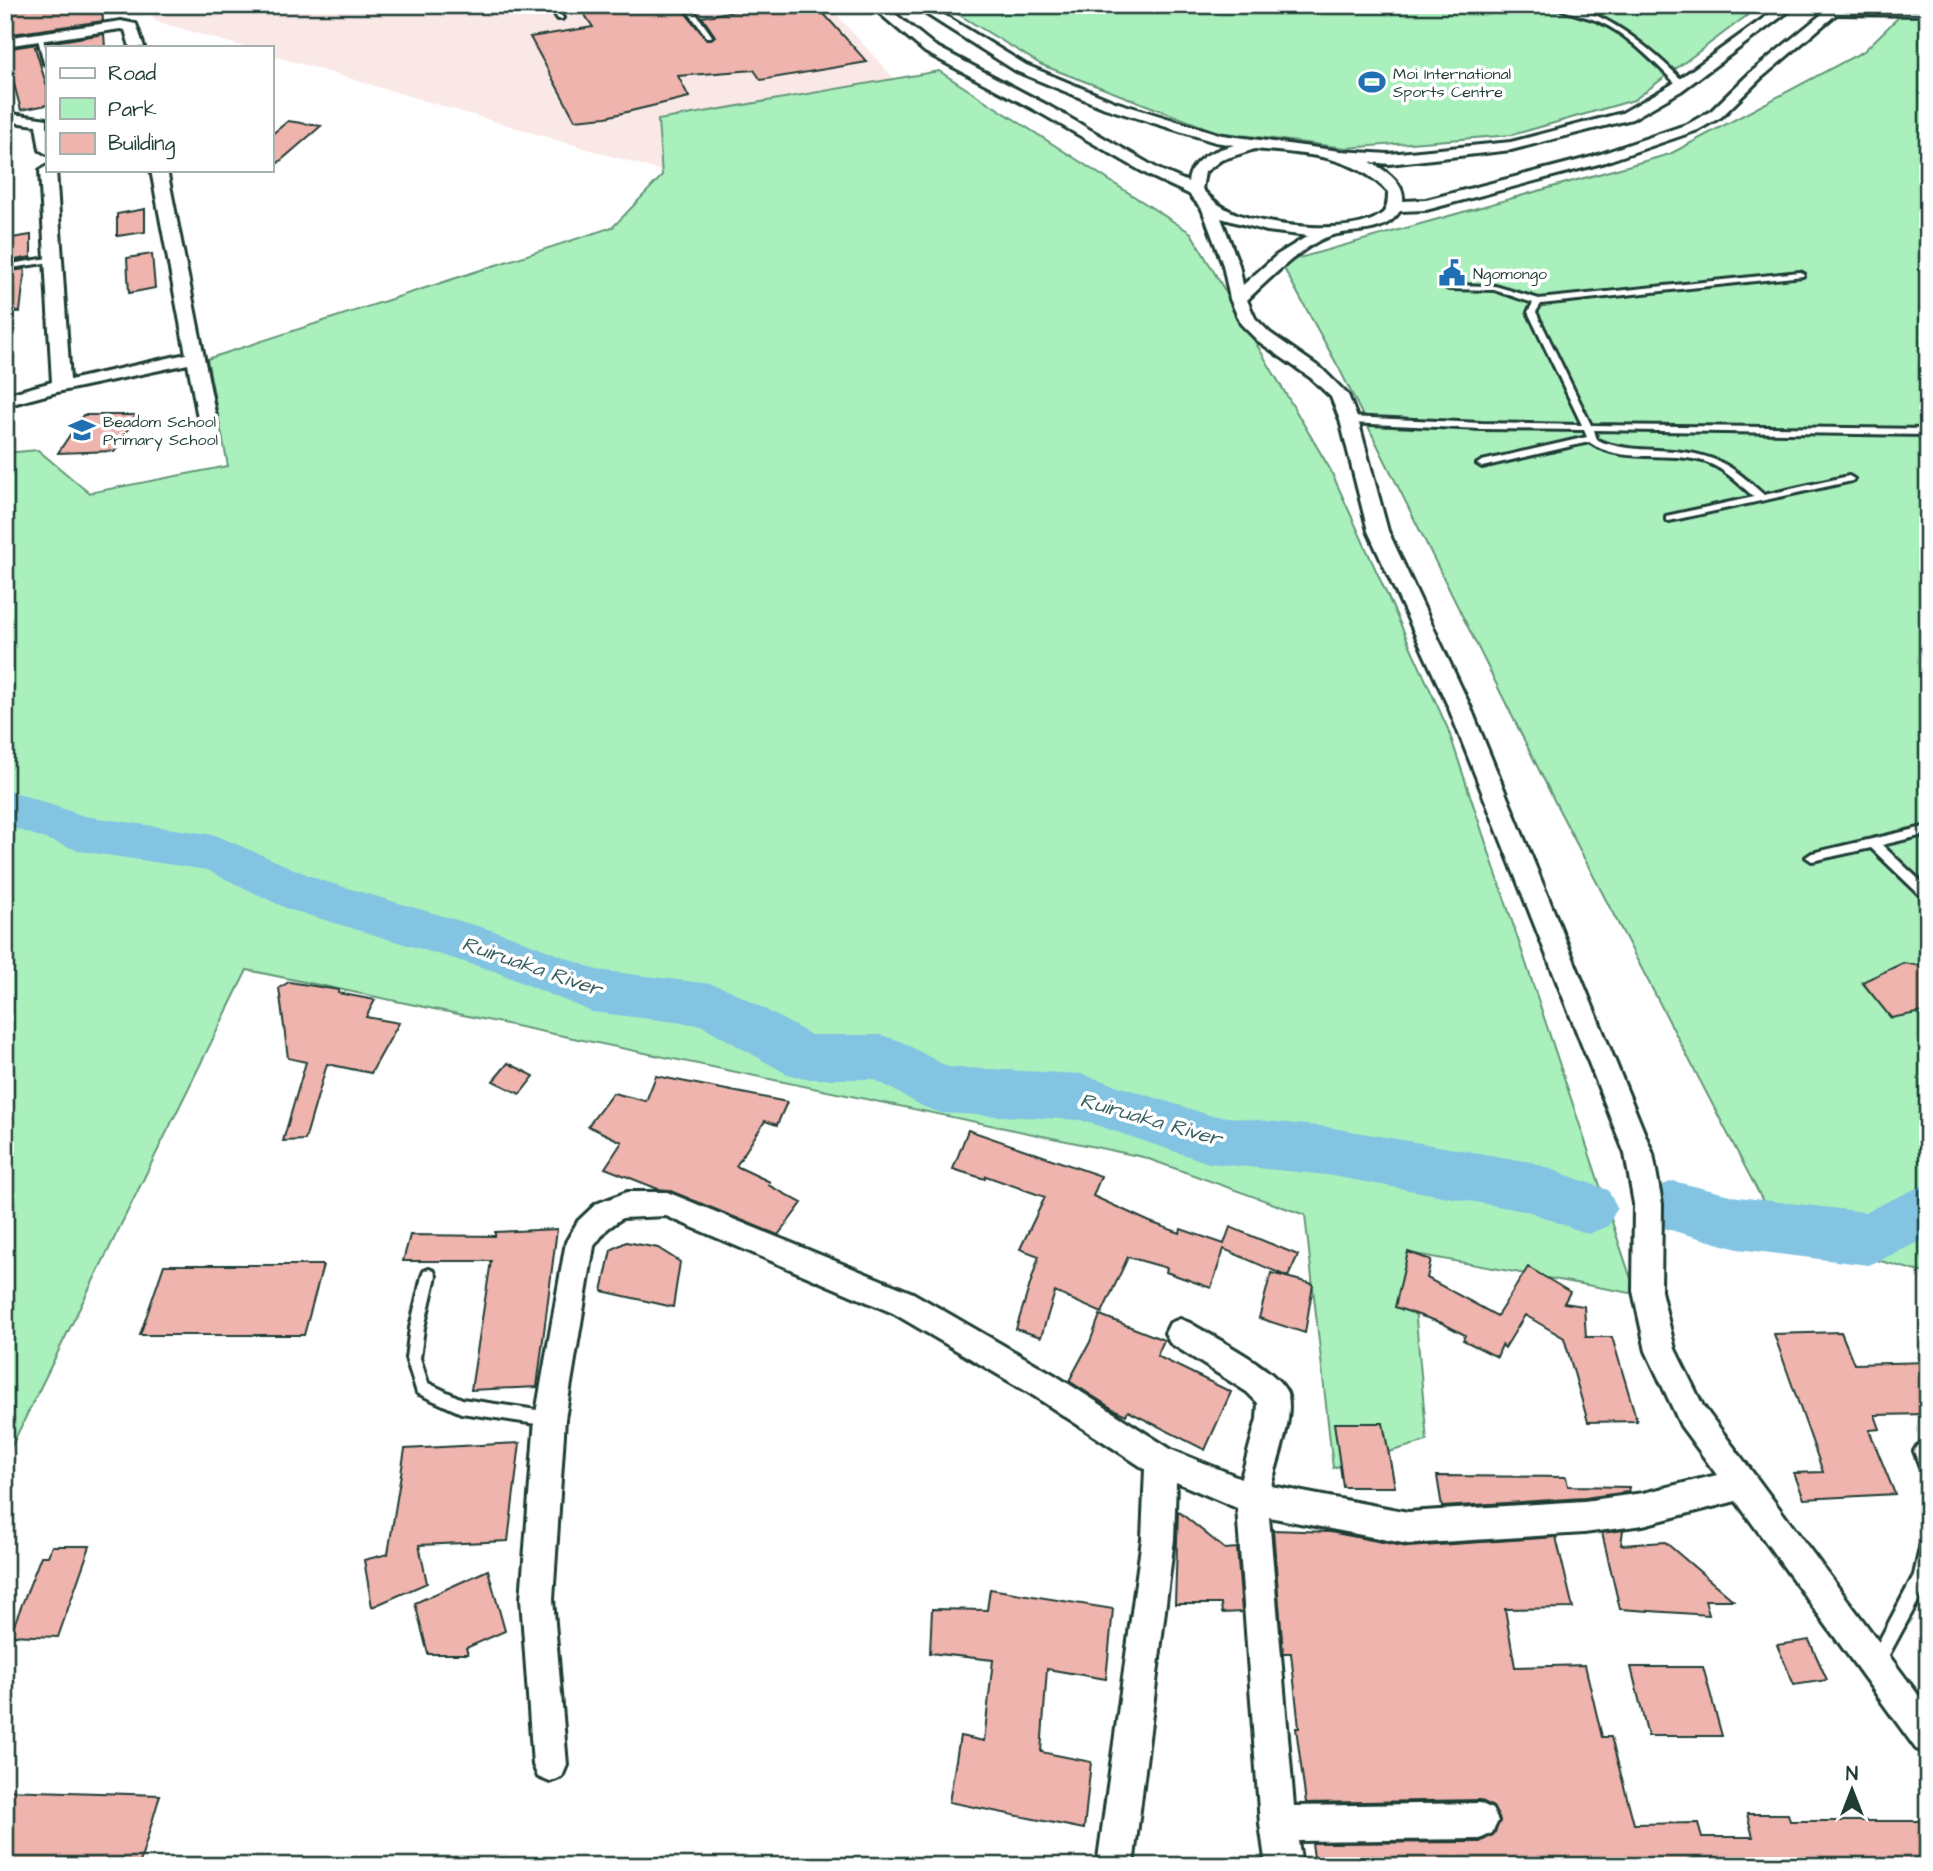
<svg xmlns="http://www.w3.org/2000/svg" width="1933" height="1871" font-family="'Architects Daughter',sans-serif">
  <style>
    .built { fill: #fae8e6 }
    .green { fill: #a9f0bd; stroke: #649678; stroke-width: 2 }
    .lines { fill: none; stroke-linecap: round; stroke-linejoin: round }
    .river { fill: #82c4e2; fill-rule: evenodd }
    .building { fill: #efb4ad; stroke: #1f3d34; stroke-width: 2 }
    .lane-casing { stroke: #1f3d34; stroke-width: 6 }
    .street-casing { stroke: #1f3d34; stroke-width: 6 }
    .lane { fill: #fff; fill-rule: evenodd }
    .street { fill: #fff; fill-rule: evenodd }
    .labels { text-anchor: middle; stroke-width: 7; stroke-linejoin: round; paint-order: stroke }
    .far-poi-label { font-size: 16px; fill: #1f3d34; stroke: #fff; text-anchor: start }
    .water-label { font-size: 21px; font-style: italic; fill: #385f60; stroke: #fff }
  </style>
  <rect width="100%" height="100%" fill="#fff"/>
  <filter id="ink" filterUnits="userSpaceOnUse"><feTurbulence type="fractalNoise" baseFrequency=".0143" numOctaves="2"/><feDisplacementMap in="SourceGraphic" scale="14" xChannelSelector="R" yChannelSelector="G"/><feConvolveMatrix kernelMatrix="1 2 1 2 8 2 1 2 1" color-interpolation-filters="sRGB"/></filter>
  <g filter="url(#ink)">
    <path class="built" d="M 149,5 L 828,5 L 981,176 L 789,209 L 271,55 L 271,47 L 244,47 L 155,21 Z"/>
    <path class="green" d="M 943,5 L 1761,5 L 1634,100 L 1512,135 L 1346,148 L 1217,132 L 1042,65 Z
      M 1911,5 L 1928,5 L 1928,1274 L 1780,1234 L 1557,806 L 1340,370 L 1281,263 L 1670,154 L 1864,51 Z
      M 939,71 L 1191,233 L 1330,469 L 1448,729 L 1636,1294 L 1410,1253 L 1427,1441 L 1333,1468 L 1305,1215 L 1143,1157 L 247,970 L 5,1459 L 5,453 L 38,450 L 89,493 L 228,466 L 207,359 L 613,227 L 662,176 L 658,120 Z"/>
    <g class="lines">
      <path class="river" d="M 5,789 L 84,816 L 215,835 L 320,880 L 508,935 L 597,970 L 711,984 L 730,990 L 811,1035 L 881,1035 L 900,1041 L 948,1067 L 1081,1074 L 1209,1115 L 1327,1127 L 1531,1162 L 1608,1190 L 1617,1208 L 1608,1226 L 1588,1234 L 1530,1212 L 1327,1175 L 1209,1163 L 1081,1120 L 941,1113 L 922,1106 L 874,1079 L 804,1079 L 785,1073 L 701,1025 L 592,1012 L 494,971 L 288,909 L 207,870 L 80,851 L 5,825 Z
        M 1673,1181 L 1738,1197 L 1865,1212 L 1928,1183 L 1928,1238 L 1869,1265 L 1738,1249 L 1653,1225 L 1644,1207 L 1653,1189 Z"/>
    </g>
    <path class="building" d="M 5,5 L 102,5 L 103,21 L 5,35 Z
      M 578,5 L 679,5 L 707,40 L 715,36 L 702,17 L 765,5 L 816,5 L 867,62 L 761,80 L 754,70 L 678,76 L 689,97 L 606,117 L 575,120 L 530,37 L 593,27 Z
      M 104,34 L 105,47 L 48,47 L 47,43 Z
      M 37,44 L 37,47 L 35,47 L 47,87 L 47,105 L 21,110 L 11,73 L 5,74 L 5,49 Z
      M 288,121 L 321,126 L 271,169 L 271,135 Z
      M 145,209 L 145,232 L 117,236 L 117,214 Z
      M 31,235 L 31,257 L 5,262 L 5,239 Z
      M 152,254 L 155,288 L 129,293 L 127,258 Z
      M 25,269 L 20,312 L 5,311 L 5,272 Z
      M 83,415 L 136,415 L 115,451 L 58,453 Z
      M 1903,963 L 1928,967 L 1928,1011 L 1891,1018 L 1862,982 Z
      M 289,982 L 339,990 L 338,993 L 375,1000 L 366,1017 L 399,1023 L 371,1073 L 327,1064 L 305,1140 L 283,1141 L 306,1062 L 288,1058 L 279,988 Z
      M 508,1063 L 534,1076 L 520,1094 L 493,1081 Z
      M 656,1076 L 787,1102 L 777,1125 L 765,1121 L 736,1166 L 770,1182 L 768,1185 L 802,1203 L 778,1235 L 668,1190 L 658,1189 L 605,1168 L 622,1142 L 588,1126 L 613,1093 L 646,1101 Z
      M 968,1130 L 1101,1176 L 1093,1196 L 1150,1222 L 1180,1233 L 1181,1229 L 1224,1244 L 1230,1227 L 1298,1255 L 1288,1277 L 1224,1249 L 1211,1288 L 1166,1272 L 1167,1268 L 1128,1257 L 1102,1313 L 1055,1292 L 1041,1337 L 1016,1329 L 1039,1256 L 1020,1249 L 1045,1197 L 986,1176 L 985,1179 L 953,1169 Z
      M 557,1229 L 537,1387 L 471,1390 L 491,1261 L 403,1261 L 410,1235 L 495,1236 L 495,1232 Z
      M 626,1242 L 658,1248 L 680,1262 L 673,1307 L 602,1291 L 611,1250 Z
      M 1408,1252 L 1431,1260 L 1427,1278 L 1497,1316 L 1528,1267 L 1570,1292 L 1564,1303 L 1584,1306 L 1586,1337 L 1612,1337 L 1637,1421 L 1588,1422 L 1564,1338 L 1525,1315 L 1505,1348 L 1502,1345 L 1497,1357 L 1463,1340 L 1465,1335 L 1442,1323 L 1395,1307 Z
      M 164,1265 L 323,1265 L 304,1335 L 140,1335 Z
      M 1271,1273 L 1313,1284 L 1305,1333 L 1259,1318 Z
      M 1100,1315 L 1164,1340 L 1157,1356 L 1231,1392 L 1205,1450 L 1128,1411 L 1126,1415 L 1113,1409 L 1069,1381 L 1090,1342 Z
      M 1841,1332 L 1854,1364 L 1928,1362 L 1928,1414 L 1875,1415 L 1880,1429 L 1869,1430 L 1895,1494 L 1804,1499 L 1794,1473 L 1823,1472 L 1774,1334 Z
      M 1334,1423 L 1383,1423 L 1395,1487 L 1343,1487 Z
      M 520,1443 L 508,1541 L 419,1545 L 427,1583 L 372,1607 L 364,1560 L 388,1554 L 405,1449 Z
      M 1437,1476 L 1566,1477 L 1568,1486 L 1629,1487 L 1628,1492 L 1584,1498 L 1442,1507 Z
      M 1178,1511 L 1225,1549 L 1237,1548 L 1242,1612 L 1222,1613 L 1221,1604 L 1175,1604 Z
      M 1273,1530 L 1330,1532 L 1408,1547 L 1556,1537 L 1573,1608 L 1505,1609 L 1515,1667 L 1585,1665 L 1602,1737 L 1611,1737 L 1634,1824 L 1698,1823 L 1702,1837 L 1753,1837 L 1747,1814 L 1788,1814 L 1790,1821 L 1923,1821 L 1928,1836 L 1928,1866 L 1315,1866 L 1312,1843 L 1480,1842 L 1494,1834 L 1500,1820 L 1493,1807 L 1480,1800 L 1306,1803 L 1296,1728 L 1299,1728 L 1291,1653 L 1283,1653 Z
      M 1623,1530 L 1621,1545 L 1665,1542 L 1733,1600 L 1705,1600 L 1709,1615 L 1620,1609 L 1602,1533 Z
      M 52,1546 L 90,1546 L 58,1637 L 10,1635 L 41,1556 L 48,1556 Z
      M 488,1570 L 505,1631 L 466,1648 L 468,1654 L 428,1654 L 415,1603 Z
      M 990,1589 L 1113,1609 L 1106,1679 L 1047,1669 L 1041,1752 L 1091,1762 L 1084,1829 L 949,1802 L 960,1736 L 984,1741 L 993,1660 L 930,1653 L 932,1609 L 987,1610 Z
      M 1809,1640 L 1827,1680 L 1794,1685 L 1777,1645 Z
      M 1631,1667 L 1703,1667 L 1722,1736 L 1648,1736 Z
      M 5,1790 L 160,1795 L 139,1866 L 5,1866 Z"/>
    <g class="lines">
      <g class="lane-casing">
        <path id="lane" d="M 548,5 L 554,5 L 563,18 L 562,19 L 558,19 Z
          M 683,5 L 690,5 L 712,36 L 711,37 L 707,37 Z
          M 1552,5 C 1602,5 1652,50 1686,84 L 1679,86 C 1654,63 1630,35 1598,21 C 1583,15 1566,13 1552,5 Z
          M 1831,11 L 1928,11 L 1928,15 L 1829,14 L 1829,12 Z
          M 37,35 L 42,36 L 47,52 L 47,65 L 44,63 Z
          M 54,257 L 57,257 L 57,261 L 5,269 L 5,265 Z
          M 1800,272 L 1804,274 L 1803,276 L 1541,304 L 1536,312 L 1591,425 L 1928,429 L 1928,435 L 1594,430 L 1597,440 C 1635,456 1677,444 1715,460 C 1734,467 1749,482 1764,495 L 1849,476 L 1854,479 L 1852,481 L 1669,521 L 1666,520 L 1666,516 L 1754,497 C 1739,484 1725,469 1706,462 C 1669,450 1621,465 1589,442 L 1482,467 L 1477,464 L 1482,461 L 1587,437 L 1584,430 L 1481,429 L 1349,423 L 1344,420 L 1349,417 L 1481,423 L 1582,425 L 1528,312 L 1533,303 L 1494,290 L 1449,289 L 1445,287 L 1446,285 L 1495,286 L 1539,299 Z
          M 1928,826 L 1928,834 L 1882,845 L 1928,888 L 1928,901 L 1924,899 L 1871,848 L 1812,861 L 1806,857 L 1812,853 Z
          M 429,1269 L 434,1271 L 436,1276 L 424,1328 L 420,1358 L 428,1383 L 462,1399 L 550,1412 L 555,1414 L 558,1419 L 555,1424 L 550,1426 L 461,1413 L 417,1393 L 406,1358 L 410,1328 L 422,1276 L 424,1271 Z
          M 1922,1443 L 1928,1446 L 1928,1478 L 1923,1475 L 1914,1451 L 1917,1446 Z
          M 1928,1537 L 1928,1583 L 1883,1666 L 1877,1668 L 1871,1666 L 1869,1660 L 1914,1575 L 1922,1539 Z"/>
      </g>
      <g class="street-casing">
        <path id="street" d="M 870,5 L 884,5 L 935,46 L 1047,105 L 1160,170 L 1188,182 C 1191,158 1213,151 1234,145 L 1215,142 L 1105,108 L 1016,71 L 912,5 L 928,5 L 1026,65 L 1115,102 L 1222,135 L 1340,151 L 1389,154 L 1511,142 L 1622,113 L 1671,85 L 1782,5 L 1797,5 L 1681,91 L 1632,119 L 1511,150 L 1389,164 L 1370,162 C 1385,170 1405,183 1403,201 L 1426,200 L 1592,157 L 1688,124 L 1711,111 L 1750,73 L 1833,5 L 1847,5 L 1760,79 L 1721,117 L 1698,130 L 1602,163 L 1426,210 L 1400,211 C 1383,236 1354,228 1330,236 C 1304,244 1267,281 1247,300 L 1255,318 L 1270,333 L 1323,370 L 1348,395 L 1358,420 L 1388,531 L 1470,706 L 1653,1154 L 1662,1204 L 1661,1291 L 1675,1349 L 1703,1406 L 1928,1708 L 1928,1754 L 1916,1749 L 1736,1501 L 1643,1525 L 1584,1533 L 1408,1544 L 1269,1517 L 1294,1806 L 1480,1803 L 1492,1809 L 1498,1821 L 1492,1833 L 1480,1839 L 1298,1841 L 1302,1866 L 1266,1866 L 1260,1824 L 1237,1508 L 1176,1482 L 1174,1539 L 1133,1866 L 1097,1866 L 1142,1539 L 1145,1469 L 1031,1394 L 893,1313 L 666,1216 L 622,1218 L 607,1229 L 594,1246 L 565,1419 L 553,1599 L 567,1765 L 562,1777 L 550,1782 L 538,1777 L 533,1765 L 521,1599 L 535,1419 L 566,1242 L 578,1221 L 596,1204 L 627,1192 L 667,1192 L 913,1293 L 1053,1374 L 1172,1450 L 1241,1478 L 1257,1419 L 1258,1403 L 1247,1392 L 1170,1343 L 1165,1333 L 1170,1323 L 1180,1319 L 1190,1323 C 1213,1337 1282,1371 1288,1396 C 1293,1420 1277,1462 1271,1486 L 1408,1512 L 1584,1501 L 1643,1493 L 1717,1475 L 1681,1426 L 1646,1351 L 1633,1291 L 1634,1204 L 1625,1154 L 1448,706 L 1368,531 L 1340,420 L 1331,397 L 1311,378 L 1258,341 L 1241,324 L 1230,299 L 1223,265 L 1202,209 L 1189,194 L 1150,176 L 1037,111 L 925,52 ZM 1255,149 C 1304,154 1353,154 1388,192 C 1388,198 1388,208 1383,213 C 1356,237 1268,226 1237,214 C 1222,208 1212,201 1202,189 L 1205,172 L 1221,160 ZM 1221,218 L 1267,231 L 1308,236 L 1277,255 L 1243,285 L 1239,265 Z
          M 121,21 L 136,24 L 144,47 L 130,47 L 125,30 L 121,29 L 5,46 L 5,38 Z
          M 5,113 L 47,119 L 47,154 L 40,150 L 36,125 L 5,121 Z
          M 47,166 L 47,170 L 56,170 L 70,380 L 186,354 L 151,170 L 167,170 L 216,418 L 213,422 L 207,423 L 198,418 L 188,364 L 57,392 L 5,406 L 5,395 L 52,382 L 40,170 Z"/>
      </g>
      <use href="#lane" class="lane"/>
      <use href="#street" class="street"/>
    </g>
  </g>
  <defs>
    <g id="stadium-bare" transform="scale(2.1)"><path d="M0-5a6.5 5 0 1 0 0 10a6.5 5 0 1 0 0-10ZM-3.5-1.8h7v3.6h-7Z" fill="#1f6fb2" stroke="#fff" stroke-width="2.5" paint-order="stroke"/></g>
    <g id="civic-bare" transform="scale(2.1)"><path d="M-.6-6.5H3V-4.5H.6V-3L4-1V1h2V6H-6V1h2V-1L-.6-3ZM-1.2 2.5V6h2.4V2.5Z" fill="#1f6fb2" stroke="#fff" stroke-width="2.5" paint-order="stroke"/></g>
    <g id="school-bare" transform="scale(2.1)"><path d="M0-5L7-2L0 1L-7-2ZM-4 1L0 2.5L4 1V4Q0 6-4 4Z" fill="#1f6fb2" stroke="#fff" stroke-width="2.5" paint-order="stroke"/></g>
  </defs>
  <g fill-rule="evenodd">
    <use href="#stadium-bare" x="1372" y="82"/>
    <use href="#civic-bare" x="1452" y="273"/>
    <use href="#school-bare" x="82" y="430"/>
  </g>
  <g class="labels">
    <g class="far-poi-label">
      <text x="1393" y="79">Moi International<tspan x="1393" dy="18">Sports Centre</tspan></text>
      <text x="1473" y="279">Ngomongo</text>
      <text x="103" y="427">Beadom School<tspan x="103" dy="18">Primary School</tspan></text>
    </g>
    <g class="water-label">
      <text transform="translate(532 966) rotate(19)" y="7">Ruiruaka River</text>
      <text transform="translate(1151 1119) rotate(16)" y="7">Ruiruaka River</text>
    </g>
  </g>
  <rect width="1933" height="1871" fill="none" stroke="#fff" stroke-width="28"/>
  <rect x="14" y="14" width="1905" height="1843" fill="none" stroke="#1f3d34" stroke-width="2.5" filter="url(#ink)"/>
  <rect x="46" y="46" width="228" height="126" fill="#ffffff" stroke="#a5b1ae" stroke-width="2"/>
  <rect x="60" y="68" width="35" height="10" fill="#ffffff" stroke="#a5b1ae" stroke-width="2"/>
  <text x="108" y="80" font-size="21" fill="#1f3d34">Road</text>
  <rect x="60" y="98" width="35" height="21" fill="#a9f0bd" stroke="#a5b1ae" stroke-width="2"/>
  <text x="108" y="116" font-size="21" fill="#1f3d34">Park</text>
  <rect x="60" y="133" width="35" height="21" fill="#efb4ad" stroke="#a5b1ae" stroke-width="2"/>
  <text x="108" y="150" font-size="21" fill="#1f3d34">Building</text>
  <g transform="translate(1852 1790)" stroke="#ffffff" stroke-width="5" paint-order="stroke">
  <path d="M0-5L12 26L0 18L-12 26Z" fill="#1f3d34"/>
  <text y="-10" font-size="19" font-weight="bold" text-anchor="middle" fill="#1f3d34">N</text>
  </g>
</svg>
